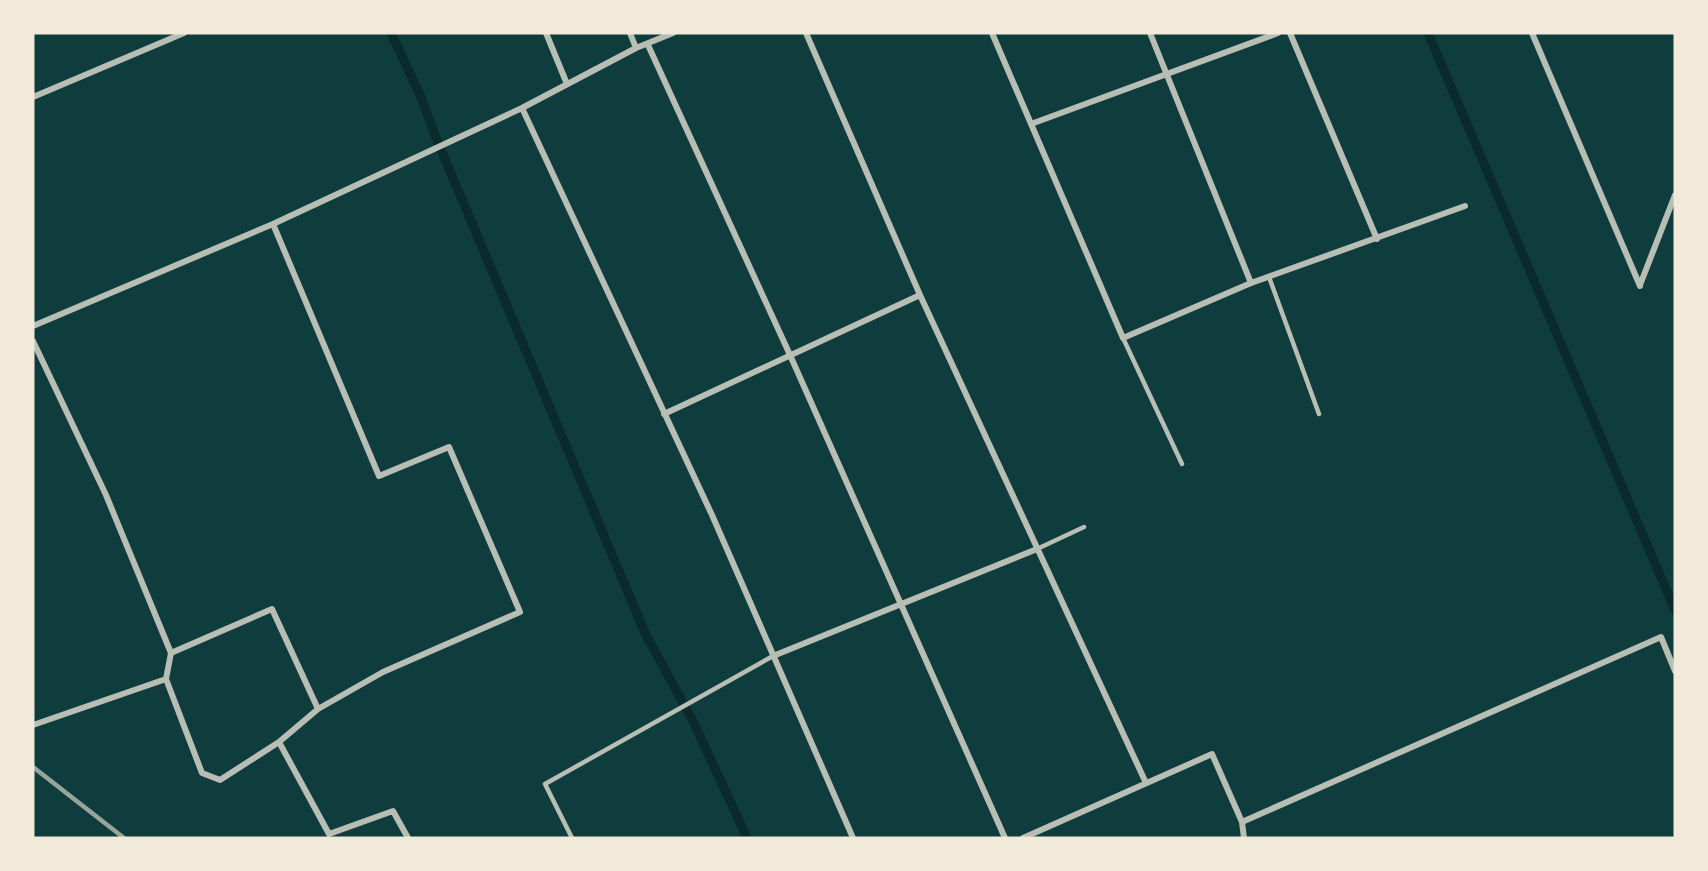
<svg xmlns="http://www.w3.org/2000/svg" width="1708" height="871" font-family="'Golos Text',sans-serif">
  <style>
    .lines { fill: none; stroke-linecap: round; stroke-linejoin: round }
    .stream { stroke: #0a2a2b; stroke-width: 9 }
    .service { stroke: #b8beb3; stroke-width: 4.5 }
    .minor { stroke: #b8beb3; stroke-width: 6 }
    .rail { stroke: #97a49c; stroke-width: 4.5 }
  </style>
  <rect width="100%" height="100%" fill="#0f3d3e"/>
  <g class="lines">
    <path class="stream" d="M 391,33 L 421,97 L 436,138 L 646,635 L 693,721 L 747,838
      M 1428,33 L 1675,610"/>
    <path class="service" d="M 1269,277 L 1319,414
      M 1123,338 L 1182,464
      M 1037,549 L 1084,527
      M 572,838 L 545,784 L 773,656"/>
    <path class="minor" d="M 546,33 L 567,84
      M 630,33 L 636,48
      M 806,33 L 920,295 L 1146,783
      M 992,33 L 1123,338 L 1251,283
      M 1150,33 L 1251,283 L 1465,206
      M 1290,33 L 1377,239
      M 1532,33 L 1640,286
      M 648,45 L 790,355 L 1005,838
      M 33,97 L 184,33
      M 522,108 L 712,515 L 853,838
      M 1031,124 L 1278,33
      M 273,224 L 379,476 L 449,447 L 520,612 L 383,672 L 318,709
      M 1640,285 L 1675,195
      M 33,326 L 273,224 L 522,108 L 636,48 L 673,33
      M 33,341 L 106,495 L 171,653
      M 664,414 L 920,295
      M 773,656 L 1037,549
      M 166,679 L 202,773 L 220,780 L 279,742
      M 33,725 L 166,679 L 171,653 L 272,609 L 318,709 L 279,742 L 329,834 L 393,811 L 408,838
      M 1242,822 L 1661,637 L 1675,671
      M 1023,838 L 1212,754 L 1242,822 L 1244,838"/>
    <path class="rail" d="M 33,767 L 124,838"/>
  </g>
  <rect width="1708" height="871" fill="none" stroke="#f1e9da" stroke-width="69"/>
</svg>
